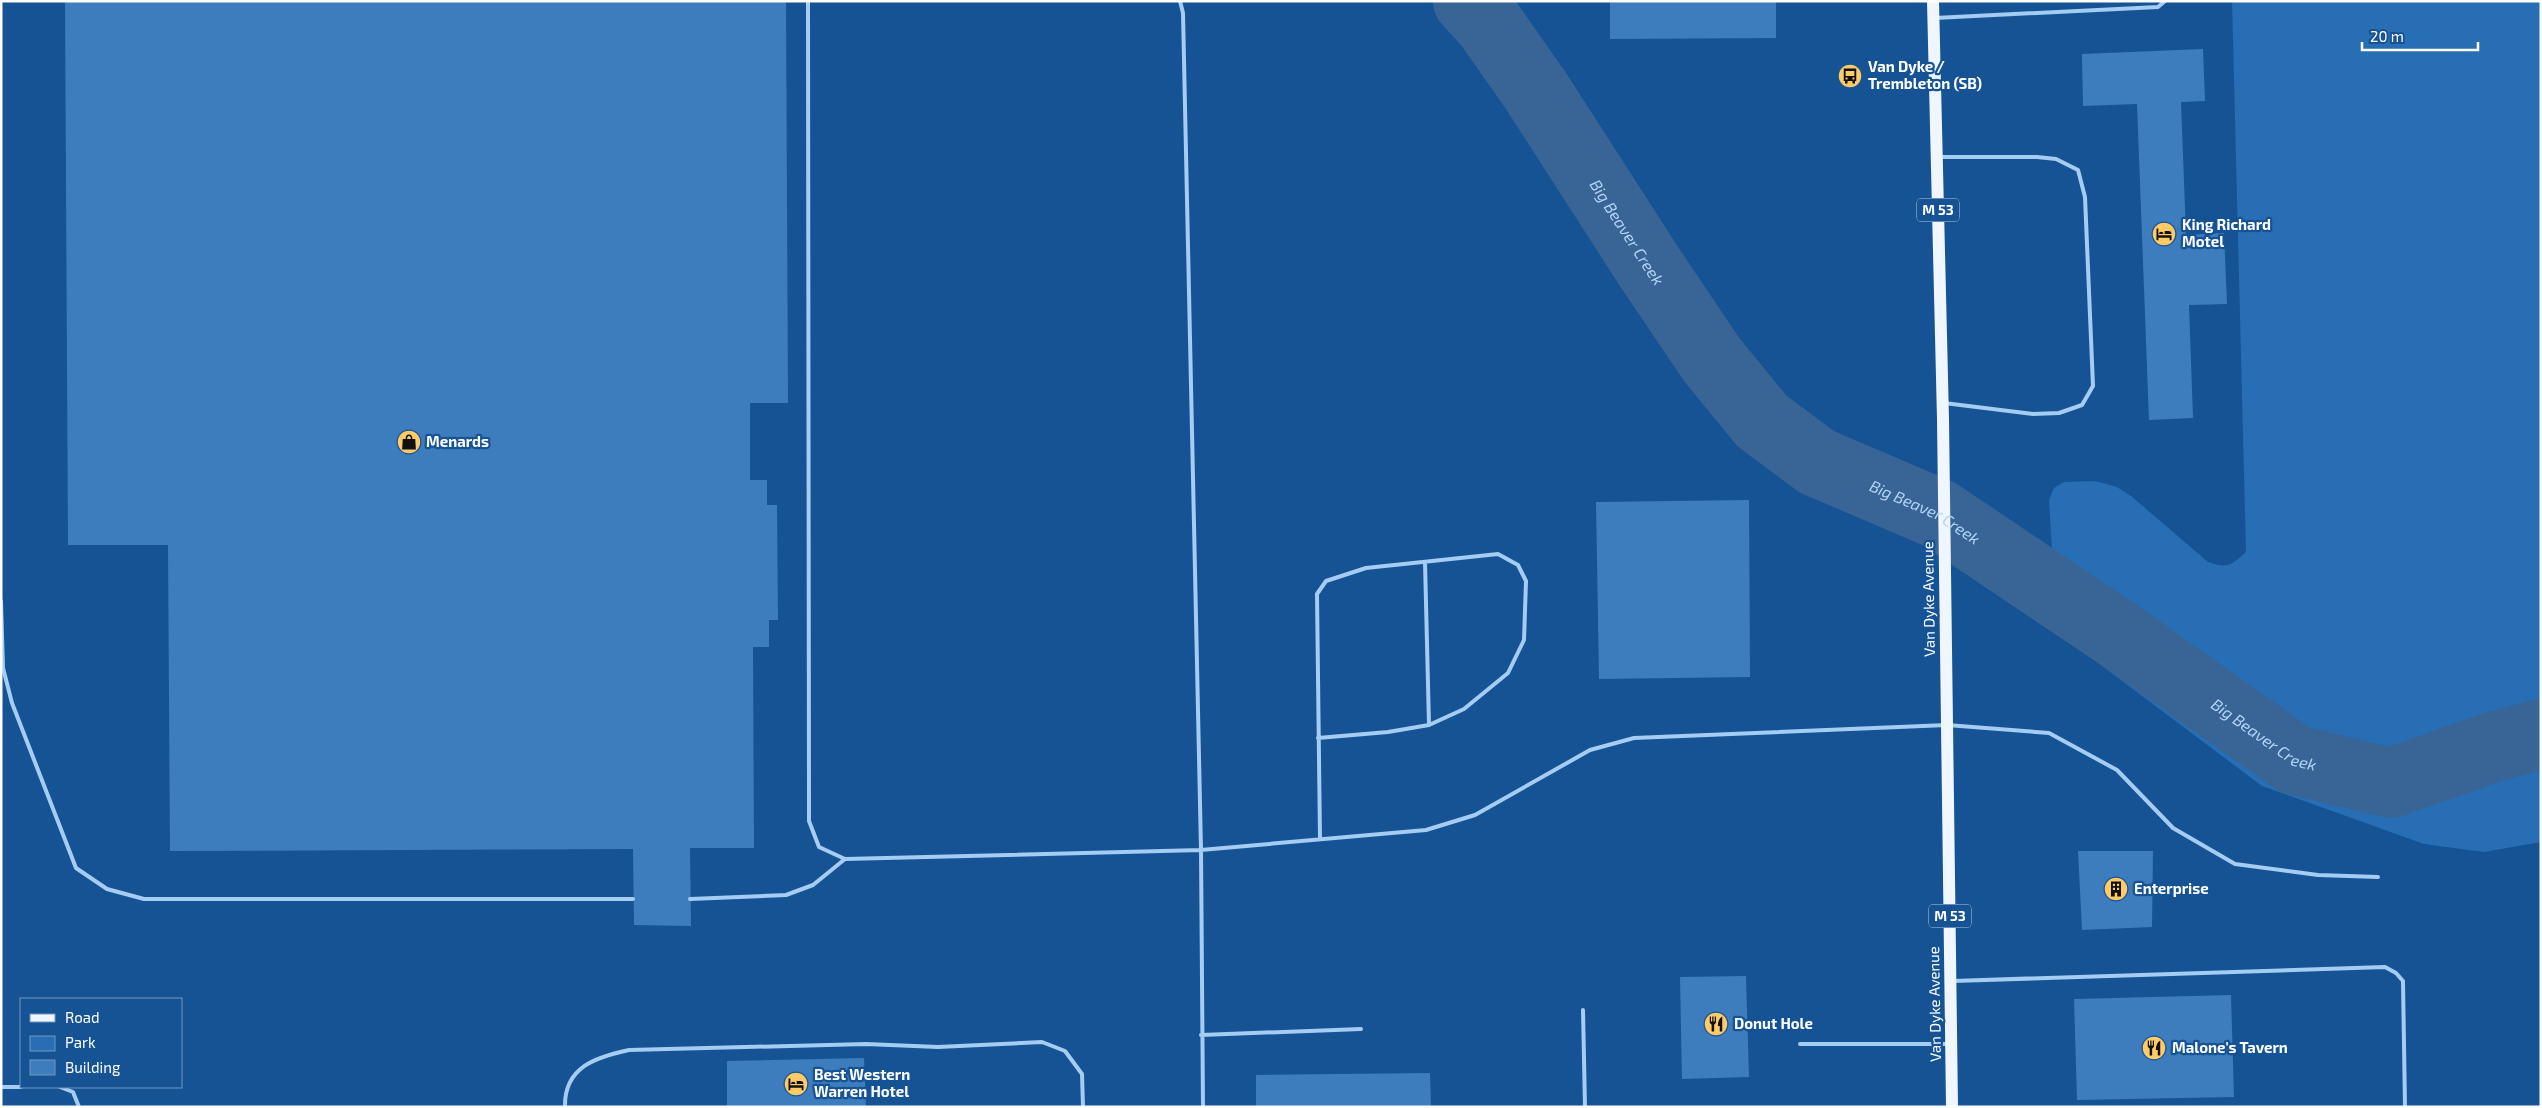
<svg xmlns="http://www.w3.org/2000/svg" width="2542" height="1108" font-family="'Exo 2',sans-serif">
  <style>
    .green { fill: #286eb4 }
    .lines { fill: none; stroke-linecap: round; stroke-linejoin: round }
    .river { stroke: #386595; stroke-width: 70 }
    .building { fill: #3d7dbd }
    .service { stroke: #a5ccf2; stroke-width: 4 }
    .primary { stroke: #f0f6ff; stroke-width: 12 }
    .labels { text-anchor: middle; stroke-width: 4.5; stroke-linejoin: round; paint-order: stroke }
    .shield { fill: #155395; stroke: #b9cbdf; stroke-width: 1 }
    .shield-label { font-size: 14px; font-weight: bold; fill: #fff }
    .poi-label { font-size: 15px; font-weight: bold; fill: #fff; stroke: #155395; text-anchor: start }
    .street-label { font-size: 15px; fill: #fff; stroke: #155395 }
    .water-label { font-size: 16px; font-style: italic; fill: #b1d5f8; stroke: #155395 }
  </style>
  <rect width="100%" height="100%" fill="#155395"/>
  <path class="green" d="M 2232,1 L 2541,1 L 2541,842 L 2484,852 L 2424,844 L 2262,786 L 2057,632 L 2049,500 L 2054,488 L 2064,482 L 2095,481 L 2117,487 L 2131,496 L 2208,562 C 2227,569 2232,565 2246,552 Z"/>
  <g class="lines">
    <path class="river" id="s1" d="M 1468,1 L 1489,24 L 1536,91 L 1648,265 L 1712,360 L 1762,421 L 1817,462 L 1939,514 L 2116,633 L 2295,760 L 2391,783 L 2493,747 L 2541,734"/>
  </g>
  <path class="building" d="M 65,1 L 786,1 L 788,403 L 750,403 L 750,480 L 767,480 L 767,505 L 777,505 L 778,620 L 769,620 L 769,647 L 753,647 L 754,848 L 690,848 L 691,926 L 634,925 L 633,849 L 170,851 L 168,545 L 68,545 Z
    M 1610,1 L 1776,1 L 1776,38 L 1610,39 Z
    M 2203,49 L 2205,101 L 2181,102 L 2186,235 L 2224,233 L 2227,304 L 2189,305 L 2193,418 L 2149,420 L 2137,104 L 2083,106 L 2082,54 Z
    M 1749,500 L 1750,677 L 1599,679 L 1596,502 Z
    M 2078,851 L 2153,851 L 2152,927 L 2082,930 Z
    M 1746,976 L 1749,1077 L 1682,1079 L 1680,977 Z
    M 2231,995 L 2234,1097 L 2077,1100 L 2074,999 Z
    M 864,1058 L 866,1107 L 727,1107 L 727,1061 Z
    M 1430,1073 L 1431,1107 L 1256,1107 L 1256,1075 Z"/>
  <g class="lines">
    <path class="service" d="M 808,1 L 809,821 L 819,847 L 845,859 L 1201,850 L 1183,13 L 1180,1
      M 1935,18 L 2158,7 L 2165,1
      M 1939,157 L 2037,157 L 2056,159 L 2078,170 L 2085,197 L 2093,386 L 2082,405 L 2059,413 L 2033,414 L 1944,403
      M 1425,562 L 1429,725
      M 1,601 L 3,668 L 12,703 L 76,868 L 107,889 L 144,899 L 633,899
      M 1318,738 L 1388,732 L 1429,725 L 1464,709 L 1508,673 L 1524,640 L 1526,581 L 1518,565 L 1498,554 L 1366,568 L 1326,581 L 1317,594 L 1320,839
      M 690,899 L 786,895 L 813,885 L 845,859
      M 1953,981 L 2385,967 L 2396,973 L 2403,981 L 2405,1107
      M 1583,1010 L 1585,1107
      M 1201,1035 L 1361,1029
      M 1800,1044 L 1949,1044
      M 1,1087 L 21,1087
      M 60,1087 L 73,1092 L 79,1107
      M 565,1107 C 564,1067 596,1057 629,1050 L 866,1044 L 938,1047 L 1042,1042 L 1065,1051 L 1082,1074 L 1083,1107
      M 1203,1107 L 1201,850 L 1426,830 L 1475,815 L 1590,750 L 1634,738 L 1947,725 L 2049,733 L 2117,770 L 2173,828 L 2235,864 L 2318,875 L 2378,877"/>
    <path class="primary" d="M 1933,1 L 1943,419 L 1952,1107"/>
  </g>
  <defs>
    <g id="bus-disc" transform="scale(1.25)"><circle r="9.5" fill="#ffcb66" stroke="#155395"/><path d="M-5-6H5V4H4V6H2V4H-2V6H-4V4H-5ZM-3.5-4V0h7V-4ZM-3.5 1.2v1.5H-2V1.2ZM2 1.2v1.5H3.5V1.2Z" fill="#111"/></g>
    <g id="hotel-disc" transform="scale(1.25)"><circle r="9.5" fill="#ffcb66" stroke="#155395"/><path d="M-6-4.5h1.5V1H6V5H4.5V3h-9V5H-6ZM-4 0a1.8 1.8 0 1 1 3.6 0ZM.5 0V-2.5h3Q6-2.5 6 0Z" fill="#111"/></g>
    <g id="shop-disc" transform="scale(1.25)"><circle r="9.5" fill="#ffcb66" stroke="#155395"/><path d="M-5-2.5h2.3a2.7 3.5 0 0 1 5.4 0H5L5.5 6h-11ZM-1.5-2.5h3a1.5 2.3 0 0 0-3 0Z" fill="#111"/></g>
    <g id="building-disc" transform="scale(1.25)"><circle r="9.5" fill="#ffcb66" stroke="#155395"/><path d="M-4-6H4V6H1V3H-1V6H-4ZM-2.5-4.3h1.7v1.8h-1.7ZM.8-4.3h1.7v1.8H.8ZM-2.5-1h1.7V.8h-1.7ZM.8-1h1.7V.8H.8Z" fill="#111"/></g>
    <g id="restaurant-disc" transform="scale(1.25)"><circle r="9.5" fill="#ffcb66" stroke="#155395"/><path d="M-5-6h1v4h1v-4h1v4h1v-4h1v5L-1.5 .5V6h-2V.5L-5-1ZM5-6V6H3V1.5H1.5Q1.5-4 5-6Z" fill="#111"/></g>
  </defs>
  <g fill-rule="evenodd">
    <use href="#bus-disc" x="1850" y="76"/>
    <use href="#hotel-disc" x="2164" y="234"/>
    <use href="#shop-disc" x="409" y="442"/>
    <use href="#building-disc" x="2116" y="889"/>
    <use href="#restaurant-disc" x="1716" y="1024"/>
    <use href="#restaurant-disc" x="2154" y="1048"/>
    <use href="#hotel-disc" x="796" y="1084"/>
  </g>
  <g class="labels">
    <g class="shield">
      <rect x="1917" y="198.5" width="42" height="23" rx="4"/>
      <rect x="1929" y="904.5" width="42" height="23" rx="4"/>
    </g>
    <g class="shield-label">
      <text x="1938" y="215">M 53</text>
      <text x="1950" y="921">M 53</text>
    </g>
    <g class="poi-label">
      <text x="1868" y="72">Van Dyke /<tspan x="1868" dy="17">Trembleton (SB)</tspan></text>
      <text x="2182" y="230">King Richard<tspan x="2182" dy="17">Motel</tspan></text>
      <text x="426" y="447">Menards</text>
      <text x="2134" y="894">Enterprise</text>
      <text x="1734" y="1029">Donut Hole</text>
      <text x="2172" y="1053">Malone's Tavern</text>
      <text x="814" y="1080">Best Western<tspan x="814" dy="17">Warren Hotel</tspan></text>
    </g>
    <g class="street-label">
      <text transform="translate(1929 599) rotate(-91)" y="5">Van Dyke Avenue</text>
      <text transform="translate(1935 1004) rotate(-91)" y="5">Van Dyke Avenue</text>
    </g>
    <g class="water-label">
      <text dy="6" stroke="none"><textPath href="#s1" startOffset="281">Big Beaver Creek</textPath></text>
      <text dy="6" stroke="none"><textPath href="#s1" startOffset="701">Big Beaver Creek</textPath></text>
      <text dy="6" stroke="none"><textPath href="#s1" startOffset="1108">Big Beaver Creek</textPath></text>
    </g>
  </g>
  <rect width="2542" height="1108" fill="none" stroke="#ffffff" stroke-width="5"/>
  <rect x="20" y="998" width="162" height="90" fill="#155395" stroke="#7398bf"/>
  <rect x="30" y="1014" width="25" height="8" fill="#f0f6ff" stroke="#7398bf"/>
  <text x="65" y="1023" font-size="15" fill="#ffffff">Road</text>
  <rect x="30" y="1036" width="25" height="15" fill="#286eb4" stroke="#7398bf"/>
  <text x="65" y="1048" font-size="15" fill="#ffffff">Park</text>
  <rect x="30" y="1060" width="25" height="15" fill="#3d7dbd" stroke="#7398bf"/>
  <text x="65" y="1073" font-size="15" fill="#ffffff">Building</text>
  <path d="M2362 42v8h116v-8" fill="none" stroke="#ffffff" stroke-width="2.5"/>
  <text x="2370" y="42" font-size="15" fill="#ffffff" stroke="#155395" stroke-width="4" paint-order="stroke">20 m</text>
</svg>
